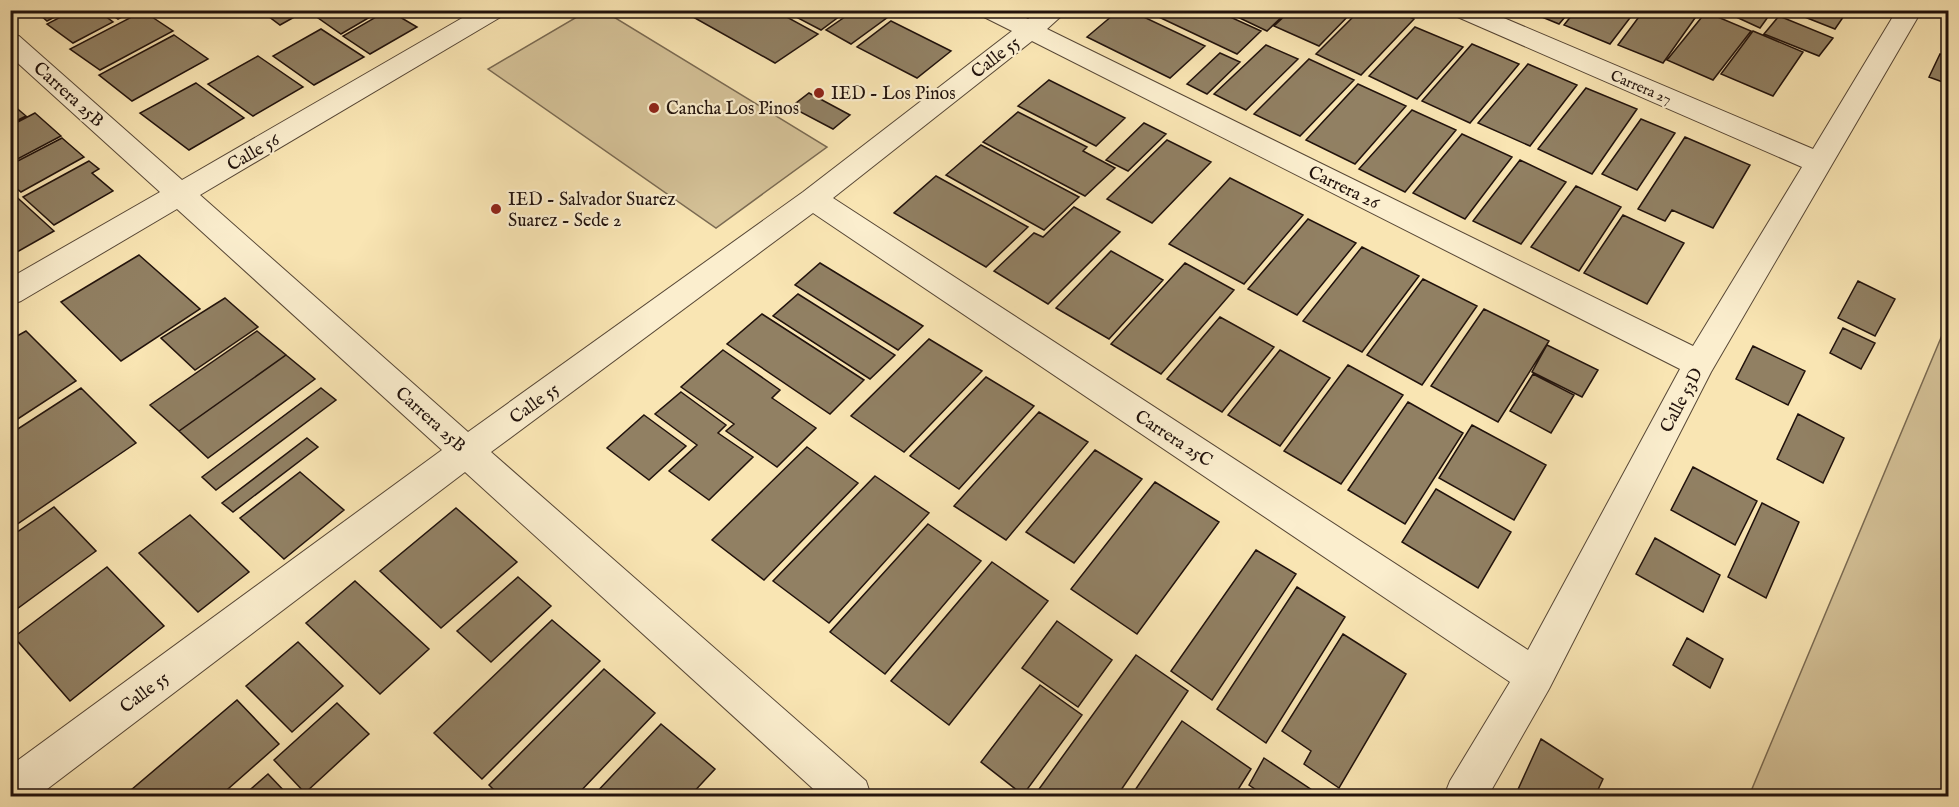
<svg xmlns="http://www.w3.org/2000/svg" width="1959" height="807" font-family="'IM FELL English',serif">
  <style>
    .green { fill: #d4c197; stroke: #7a6a52; stroke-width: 1.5 }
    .building { fill: #918063; stroke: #21120c; stroke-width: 1.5 }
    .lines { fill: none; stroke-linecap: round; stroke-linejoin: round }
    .street-casing { stroke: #574736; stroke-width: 2 }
    .street { fill: #fbeece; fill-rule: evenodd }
    .poi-dot { fill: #8f2418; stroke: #fbeece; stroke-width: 2 }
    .labels { text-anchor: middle; stroke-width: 4.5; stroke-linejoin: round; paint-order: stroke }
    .far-street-label { font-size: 15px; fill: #21120c; stroke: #fbeece }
    .street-label { font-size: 18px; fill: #21120c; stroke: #fbeece }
    .poi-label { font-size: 18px; fill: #21120c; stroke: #fbeece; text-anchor: start }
  </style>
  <rect width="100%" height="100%" fill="#f9e5b3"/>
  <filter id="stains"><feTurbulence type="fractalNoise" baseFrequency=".00333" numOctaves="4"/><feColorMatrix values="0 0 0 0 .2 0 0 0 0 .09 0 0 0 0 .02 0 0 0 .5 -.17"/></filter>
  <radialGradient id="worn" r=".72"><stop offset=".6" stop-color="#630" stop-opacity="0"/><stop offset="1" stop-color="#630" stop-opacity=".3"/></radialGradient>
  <path class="green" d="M 587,11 L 604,11 L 827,147 L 716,228 L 488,69 Z
    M 1948,321 L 1948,796 L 1749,796 L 1764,760 Z"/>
  <path class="building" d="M 46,10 L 68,10 L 47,21 L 39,14 Z
    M 74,10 L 97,10 L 113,22 L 73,43 L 47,24 Z
    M 105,10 L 135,10 L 118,19 Z
    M 260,10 L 307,10 L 280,25 Z
    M 315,10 L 382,10 L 341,34 L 311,13 Z
    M 388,10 L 417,27 L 370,54 L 343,36 Z
    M 689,10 L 774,10 L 818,34 L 775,63 L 686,13 Z
    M 806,10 L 848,10 L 821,30 L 796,17 Z
    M 855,10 L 876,10 L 888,17 L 851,44 L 826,30 Z
    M 1119,10 L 1129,10 L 1205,46 L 1170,78 L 1087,37 Z
    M 1144,10 L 1215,10 L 1261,31 L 1237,54 Z
    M 1223,10 L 1289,10 L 1267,31 Z
    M 1291,10 L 1354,10 L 1319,46 L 1274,26 Z
    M 1360,10 L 1393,10 L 1414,19 L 1361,75 L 1316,54 Z
    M 1525,10 L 1571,10 L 1559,24 Z
    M 1576,10 L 1636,10 L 1610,44 L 1564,25 Z
    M 1644,10 L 1675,10 L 1695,18 L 1663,63 L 1618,45 Z
    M 1721,10 L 1773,10 L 1760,28 Z
    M 1787,10 L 1848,10 L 1835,29 Z
    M 143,11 L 173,31 L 100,70 L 70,49 Z
    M 1706,12 L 1751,31 L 1713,80 L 1667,60 Z
    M 1779,16 L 1833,38 L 1819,56 L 1764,34 Z
    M 891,21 L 951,51 L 917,78 L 857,47 Z
    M 1415,27 L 1463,47 L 1417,99 L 1369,76 Z
    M 321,29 L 364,57 L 314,85 L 273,56 Z
    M 1753,31 L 1803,52 L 1773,96 L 1721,74 Z
    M 174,35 L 208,59 L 132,101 L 99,75 Z
    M 1472,44 L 1519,64 L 1470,123 L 1422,101 Z
    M 1266,45 L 1298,59 L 1246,110 L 1214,94 Z
    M 1220,53 L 1240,62 L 1207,94 L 1187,84 Z
    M 1940,54 L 1948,57 L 1948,84 L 1929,77 Z
    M 258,56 L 303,87 L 253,116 L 208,84 Z
    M 1309,59 L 1354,80 L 1300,136 L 1254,114 Z
    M 1528,64 L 1577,85 L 1530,146 L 1478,123 Z
    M 1049,80 L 1125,118 L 1096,146 L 1018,106 Z
    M 196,83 L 244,118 L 189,150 L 140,113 Z
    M 1358,84 L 1406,106 L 1355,164 L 1306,140 Z
    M 1586,88 L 1637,109 L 1592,174 L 1538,149 Z
    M 809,93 L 850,115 L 833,129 L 791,107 Z
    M 13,105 L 26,116 L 10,124 L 10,106 Z
    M 1412,110 L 1456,130 L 1405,192 L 1359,169 Z
    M 1018,112 L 1087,147 L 1083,151 L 1115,168 L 1085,196 L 983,142 Z
    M 35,113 L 61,136 L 10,163 L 10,126 Z
    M 1641,119 L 1675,133 L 1637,190 L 1602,174 Z
    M 1144,123 L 1166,134 L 1128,171 L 1106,160 Z
    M 1462,134 L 1512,157 L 1465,219 L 1413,193 Z
    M 1685,137 L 1750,165 L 1713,228 L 1672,210 L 1665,221 L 1638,209 Z
    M 62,138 L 84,157 L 21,192 L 10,183 L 10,165 Z
    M 1167,140 L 1211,162 L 1152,223 L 1107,199 Z
    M 981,145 L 1079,197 L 1044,230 L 946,175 Z
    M 1520,160 L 1566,182 L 1521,244 L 1473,221 Z
    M 89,161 L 99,169 L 92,173 L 113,191 L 54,225 L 23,197 Z
    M 936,176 L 1028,227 L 986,267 L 894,213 Z
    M 1230,178 L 1303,215 L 1244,284 L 1169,244 Z
    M 1576,186 L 1621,207 L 1579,271 L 1531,247 Z
    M 10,191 L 54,231 L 10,256 Z
    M 1074,207 L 1120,232 L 1048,304 L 994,271 L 1034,233 L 1043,237 Z
    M 1623,215 L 1684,243 L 1647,304 L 1584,273 Z
    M 1308,219 L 1356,243 L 1297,315 L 1248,289 Z
    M 1362,247 L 1419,276 L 1362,352 L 1303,321 Z
    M 1111,251 L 1163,280 L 1109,339 L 1056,308 Z
    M 139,255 L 200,309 L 121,361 L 61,302 Z
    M 820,263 L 923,326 L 898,350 L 795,285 Z
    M 1185,263 L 1234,290 L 1161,374 L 1111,344 Z
    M 1423,279 L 1477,306 L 1422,385 L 1367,355 Z
    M 1858,281 L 1895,299 L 1875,336 L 1838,318 Z
    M 798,294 L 895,355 L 870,379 L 773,316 Z
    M 225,298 L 258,327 L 195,370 L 161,338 Z
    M 1484,309 L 1549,341 L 1498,422 L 1431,386 Z
    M 762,314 L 864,380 L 830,414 L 727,344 Z
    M 1220,317 L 1274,347 L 1222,412 L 1167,379 Z
    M 1843,328 L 1875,343 L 1861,369 L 1830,353 Z
    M 26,331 L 76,381 L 10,424 L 10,340 Z
    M 257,331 L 286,355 L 179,431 L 150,405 Z
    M 929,339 L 982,371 L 904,452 L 851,416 Z
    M 1547,345 L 1598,370 L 1582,397 L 1532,372 Z
    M 1753,346 L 1805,371 L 1788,405 L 1736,379 Z
    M 723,350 L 780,390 L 772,398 L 816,428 L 777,467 L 726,431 L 734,424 L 681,387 Z
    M 1280,350 L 1330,378 L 1280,446 L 1228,415 Z
    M 286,355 L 315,379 L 208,458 L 179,431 Z
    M 1348,365 L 1403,395 L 1341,484 L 1284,451 Z
    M 1533,374 L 1574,395 L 1551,433 L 1510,411 Z
    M 986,377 L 1034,406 L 959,489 L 910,456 Z
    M 81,388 L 136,443 L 10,529 L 10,434 Z
    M 321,388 L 336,400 L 216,490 L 202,477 Z
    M 681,392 L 726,425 L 718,433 L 753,457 L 709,500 L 669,471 L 697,445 L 655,414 Z
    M 1408,402 L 1463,433 L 1405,524 L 1348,490 Z
    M 1039,412 L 1088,442 L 1006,540 L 954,506 Z
    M 1798,414 L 1844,438 L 1823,483 L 1777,459 Z
    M 644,415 L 686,446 L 649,480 L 607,448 Z
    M 1472,425 L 1546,465 L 1514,520 L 1439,478 Z
    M 307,438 L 318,447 L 233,512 L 222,503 Z
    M 807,447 L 858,483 L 764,580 L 712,540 Z
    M 1095,450 L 1142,479 L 1074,563 L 1026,532 Z
    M 1693,467 L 1757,501 L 1735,545 L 1671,510 Z
    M 300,472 L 344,510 L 284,559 L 240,518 Z
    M 875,476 L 929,513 L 829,623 L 773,581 Z
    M 1155,482 L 1219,522 L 1137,634 L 1071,589 Z
    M 1436,489 L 1511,532 L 1478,588 L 1402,542 Z
    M 1762,503 L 1799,522 L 1766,598 L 1728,577 Z
    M 54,507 L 96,551 L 10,614 L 10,537 Z
    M 456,508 L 517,562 L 441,628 L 380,571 Z
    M 190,515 L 249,572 L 198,612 L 139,553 Z
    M 928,524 L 981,561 L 885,674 L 830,632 Z
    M 1655,538 L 1720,575 L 1703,612 L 1636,574 Z
    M 1256,550 L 1296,574 L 1212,700 L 1171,671 Z
    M 992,562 L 1048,601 L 949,725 L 891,681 Z
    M 107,567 L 164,626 L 70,701 L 14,637 Z
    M 518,577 L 551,606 L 491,662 L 457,631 Z
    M 355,581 L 429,649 L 380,694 L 306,623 Z
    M 1297,587 L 1345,617 L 1266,743 L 1217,709 Z
    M 552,620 L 600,661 L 482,779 L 434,733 Z
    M 1057,621 L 1112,660 L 1078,707 L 1022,668 Z
    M 1343,634 L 1406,674 L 1339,788 L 1304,764 L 1311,751 L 1282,731 Z
    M 1687,638 L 1723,659 L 1710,688 L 1673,665 Z
    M 298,642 L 343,686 L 292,732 L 246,686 Z
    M 1136,655 L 1188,691 L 1117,796 L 1034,796 Z
    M 604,669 L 655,713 L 576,796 L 500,796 L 489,785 Z
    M 1040,685 L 1082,715 L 1023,795 L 981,762 Z
    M 237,700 L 279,744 L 220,796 L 137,796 L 131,790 Z
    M 337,703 L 369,734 L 305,793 L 274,760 Z
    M 1182,721 L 1251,769 L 1234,796 L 1131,796 Z
    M 661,724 L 715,769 L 690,796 L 593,796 Z
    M 1541,739 L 1603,779 L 1595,796 L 1515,796 Z
    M 1264,758 L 1321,796 L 1265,796 L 1249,785 Z
    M 268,774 L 289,796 L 243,796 Z"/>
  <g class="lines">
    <g class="street-casing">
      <path id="street" d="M 476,10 L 507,10 L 504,15 L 200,195 L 468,432 L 803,192 L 1012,31 L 980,15 L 977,10 L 1010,10 L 1028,19 L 1040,10 L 1068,10 L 1047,29 L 1693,346 L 1802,167 L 1453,15 L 1450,10 L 1485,10 L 1813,149 L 1897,10 L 1922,10 L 1711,372 L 1549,689 L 1488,796 L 1444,796 L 1450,781 L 1510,682 L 813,213 L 491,452 L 866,781 L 871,796 L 821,796 L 465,472 L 38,796 L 10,796 L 10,766 L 442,450 L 177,209 L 21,301 L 10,305 L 10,278 L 160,192 L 10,56 L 10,34 L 19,36 L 182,180 ZM 1032,41 L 1680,369 L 1528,650 L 833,198 Z"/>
    </g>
    <use href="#street" class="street"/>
  </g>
  <g class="poi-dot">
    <circle cx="819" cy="93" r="6"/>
    <circle cx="654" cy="108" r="6"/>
    <circle cx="496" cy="209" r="6"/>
  </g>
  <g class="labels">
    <g class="far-street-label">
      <text transform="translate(1641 87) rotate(23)" y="5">Carrera 27</text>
    </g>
    <g class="street-label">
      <text transform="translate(995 57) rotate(-38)" y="6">Calle 55</text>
      <text transform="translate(69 94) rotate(42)" y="6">Carrera 25B</text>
      <text transform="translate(253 152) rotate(-30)" y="6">Calle 56</text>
      <text transform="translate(1344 187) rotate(26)" y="6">Carrera 26</text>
      <text transform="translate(1681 400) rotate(-62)" y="6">Calle 53D</text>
      <text transform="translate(534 403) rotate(-36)" y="6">Calle 55</text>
      <text transform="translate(431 419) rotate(42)" y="6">Carrera 25B</text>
      <text transform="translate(1174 438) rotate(33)" y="6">Carrera 25C</text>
      <text transform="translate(144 692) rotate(-37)" y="6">Calle 55</text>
    </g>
    <g class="poi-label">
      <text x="831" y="99">IED - Los Pinos</text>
      <text x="666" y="114">Cancha Los Pinos</text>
      <text x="508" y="205">IED - Salvador Suarez<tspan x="508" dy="21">Suarez - Sede 2</tspan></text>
    </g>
  </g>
  <rect width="1959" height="807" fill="none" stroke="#f9e5b3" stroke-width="36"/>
  <rect x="12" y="12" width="1935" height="783" fill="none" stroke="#21120c" stroke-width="3"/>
  <rect x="18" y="18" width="1923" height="771" fill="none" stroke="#21120c" stroke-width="1.5"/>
  <rect width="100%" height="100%" filter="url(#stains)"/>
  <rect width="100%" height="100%" fill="url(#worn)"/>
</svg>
